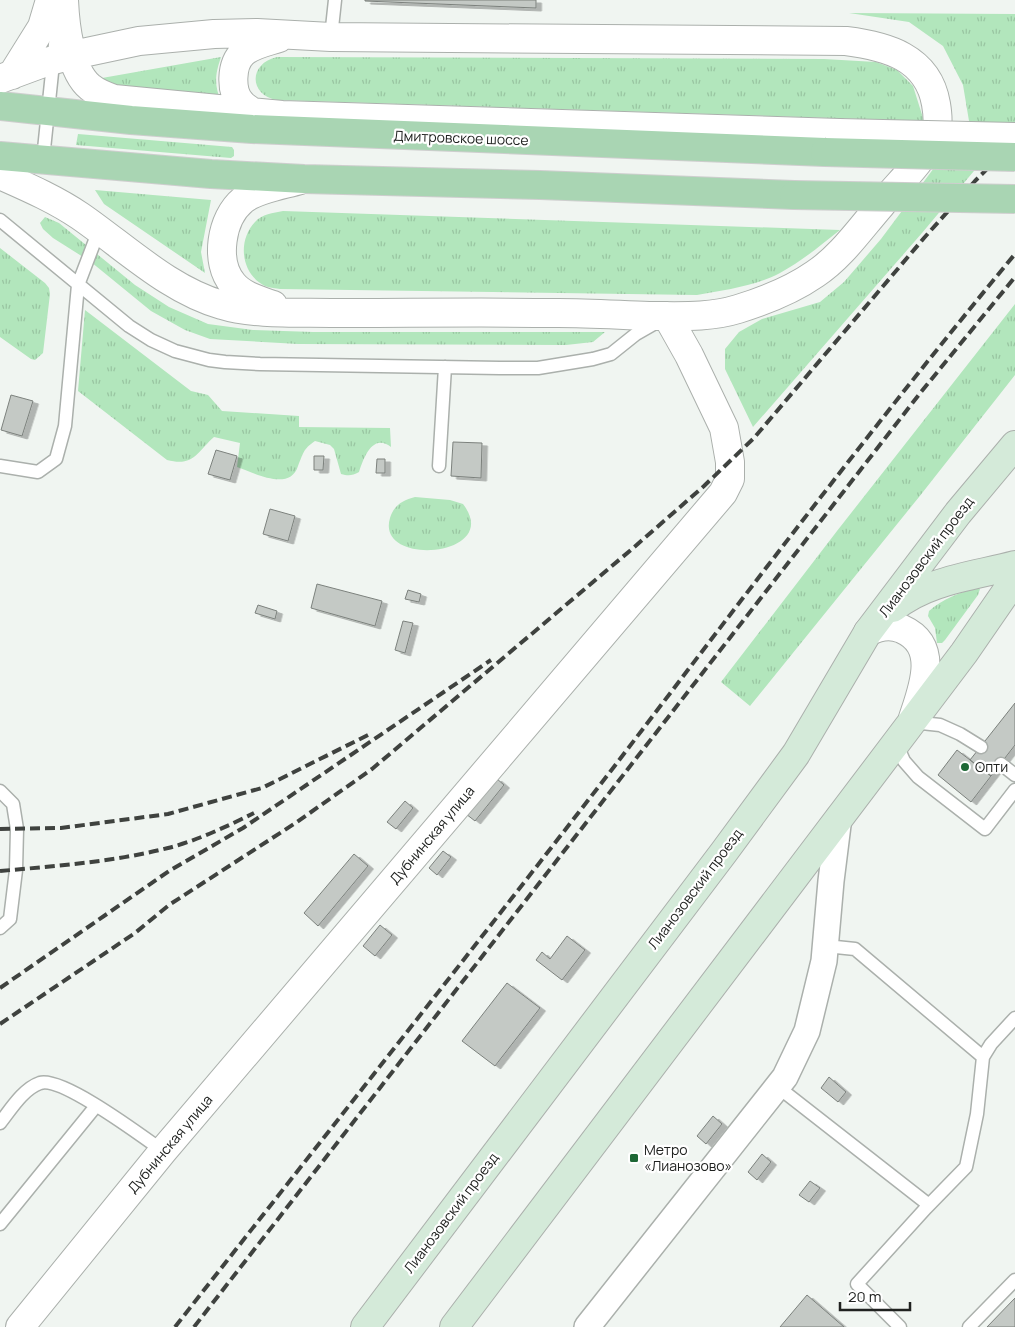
<svg xmlns="http://www.w3.org/2000/svg" width="1015" height="1327" font-family="Manrope,sans-serif">
  <style>
    .grass { fill: url(#grass-tufts) }
    .building { fill: #c4c9c5; stroke: #7c817d; filter: url(#shadow) }
    .lines { fill: none; stroke-linecap: round; stroke-linejoin: round }
    .service-casing { stroke: #abb0ac; stroke-width: 15 }
    .minor-casing { stroke: #abb0ac; stroke-width: 28 }
    .tertiary-casing { stroke: #abb0ac; stroke-width: 30 }
    .secondary-casing { stroke: #abb0ac; stroke-width: 30 }
    .primary-casing { stroke: #cecece; stroke-width: 30 }
    .service { stroke: #fff; stroke-width: 12 }
    .minor { stroke: #fff; stroke-width: 25 }
    .tertiary { stroke: #fff; stroke-width: 28 }
    .secondary { stroke: #d4ead9; stroke-width: 28 }
    .primary { stroke: #a9d5b3; stroke-width: 28 }
    .rail { stroke: #3f423f; stroke-width: 4; stroke-dasharray: 10 5; stroke-linecap: butt }
    .tertiary-bridge-casing { stroke: #abb0ac; stroke-width: 30; stroke-linecap: butt }
    .primary-bridge-casing { stroke: #cecece; stroke-width: 30; stroke-linecap: butt }
    .tertiary-bridge { stroke: #fff; stroke-width: 28 }
    .primary-bridge { stroke: #a9d5b3; stroke-width: 28 }
    .poi-dot { fill: #1d6735; stroke: #fff; stroke-width: 2 }
    .labels { text-anchor: middle; stroke-width: 4.5; stroke-linejoin: round; paint-order: stroke }
    .street-label { font-size: 14px; fill: #202220; stroke: #fff }
    .poi-label { font-size: 14px; fill: #202220; stroke: #fff; text-anchor: start }
  </style>
  <defs>
    <pattern id="grass-tufts" width="24" height="20" patternUnits="userSpaceOnUse" patternTransform="scale(1.25)"><rect width="24" height="20" fill="#b2e6bc"/><path d="M3 7l-1-3M5 7V3M7 7l1-3M15 17l-1-3M17 17v-4M19 17l1-3" fill="none" stroke="#99c5a1"/></pattern>
    <filter id="shadow"><feDropShadow dx="5.5" dy="3" stdDeviation="0" flood-color="#0004"/></filter>
  </defs>
  <rect width="100%" height="100%" fill="#f0f5f1"/>
  <path class="grass" d="M 849,13 L 1015,14 L 1015,122 L 922,233 L 753,427 L 725,369 L 725,349 L 739,332 L 762,319 L 820,302 L 844,282 L 881,239 L 969,121 L 963,85 L 943,46 L 909,22 Z
    M 221,57 C 215,75 214,84 221,102 L 98,85 L 102,78 Z
    M 277,57 L 824,59 L 876,62 L 897,70 L 913,86 L 924,121 L 277,100 C 248,95 249,63 277,57 Z
    M 78,134 L 232,147 L 234,150 L 234,156 L 231,158 L 76,145 Z
    M 95,190 L 211,200 L 201,252 L 205,273 L 104,204 Z
    M 283,211 L 840,230 C 821,245 802,261 780,273 C 755,286 725,290 697,295 L 280,289 C 276,288 270,288 265,286 C 241,274 237,241 255,222 C 262,214 273,213 283,211 Z
    M 45,217 L 59,223 L 135,285 L 169,307 L 208,324 L 253,330 L 313,332 L 605,332 L 593,342 L 566,345 L 298,344 L 210,339 L 185,330 L 151,311 L 91,262 L 53,238 L 43,229 L 40,223 Z
    M 0,248 L 45,283 L 49,288 L 50,294 L 43,353 L 35,360 L 31,359 L 0,337 Z
    M 1015,304 L 1015,375 L 919,497 L 750,706 L 721,682 L 837,531 Z
    M 85,310 L 191,391 L 208,395 L 222,411 L 299,416 L 299,427 L 390,428 L 391,447 C 372,432 363,460 359,472 C 352,476 348,476 341,474 L 334,449 L 330,445 L 315,441 C 303,449 303,454 298,466 C 290,492 255,473 237,467 L 240,443 L 214,437 C 197,452 194,467 167,460 L 78,391 Z
    M 415,497 L 450,500 L 463,504 C 504,557 375,568 390,518 C 394,505 403,500 415,497 Z
    M 978,588 L 980,589 L 978,595 L 945,640 L 942,643 L 937,643 L 935,628 L 928,616 L 929,611 C 942,599 961,592 978,588 Z"/>
  <path class="building" d="M 365,0 L 536,0 L 536,8 L 365,1 Z
    M 11,395 L 33,401 L 22,436 L 1,430 Z
    M 453,442 L 482,443 L 481,478 L 451,476 Z
    M 216,450 L 237,456 L 230,480 L 208,474 Z
    M 314,456 L 324,456 L 323,470 L 314,470 Z
    M 377,459 L 385,459 L 385,473 L 376,473 Z
    M 270,509 L 295,516 L 288,541 L 263,534 Z
    M 317,584 L 382,601 L 375,626 L 311,608 Z
    M 408,590 L 421,594 L 419,602 L 405,599 Z
    M 258,605 L 277,611 L 275,619 L 255,613 Z
    M 403,621 L 413,623 L 405,653 L 395,650 Z
    M 1015,703 L 1015,745 L 991,776 L 970,760 Z
    M 957,750 L 991,776 L 971,802 L 938,775 Z
    M 496,778 L 504,785 L 475,821 L 466,814 Z
    M 405,801 L 413,808 L 396,829 L 387,822 Z
    M 443,851 L 451,857 L 437,875 L 429,868 Z
    M 354,854 L 368,866 L 318,926 L 304,913 Z
    M 380,925 L 392,935 L 375,956 L 363,946 Z
    M 567,936 L 585,950 L 562,980 L 536,960 L 542,952 L 550,959 Z
    M 507,983 L 540,1008 L 495,1066 L 462,1041 Z
    M 829,1077 L 846,1092 L 838,1102 L 821,1088 Z
    M 713,1116 L 722,1124 L 706,1144 L 697,1136 Z
    M 762,1154 L 771,1162 L 757,1180 L 748,1172 Z
    M 810,1181 L 820,1188 L 809,1202 L 799,1195 Z
    M 807,1295 L 844,1327 L 780,1327 Z
    M 1015,1298 L 1015,1327 L 987,1327 Z"/>
  <g class="lines">
    <g class="service-casing">
      <path id="service" d="M 331,37 L 335,0
        M 43,159 L 57,25
        M 0,220 L 129,326 L 151,340 L 175,351 L 209,360 L 225,362 L 260,364 L 500,368 L 538,368 L 593,359 L 611,354 L 636,334 L 657,322
        M 0,466 L 38,472 L 56,459 L 65,426 L 78,285 L 99,230
        M 439,466 L 445,367
        M 912,722 L 940,725 L 960,734 L 981,747
        M 896,743 L 904,761 L 918,777 L 985,829 L 1015,790
        M 1001,764 L 1015,775
        M 0,791 L 13,804 L 17,829 L 16,870 L 10,919 L 0,928
        M 826,946 L 855,949 L 983,1057
        M 778,1087 L 929,1205
        M 0,1123 C 11,1109 23,1089 40,1083 C 62,1076 143,1137 163,1151
        M 0,1224 L 96,1106
        M 900,1327 L 857,1284 L 926,1208 L 966,1167 L 977,1114 L 983,1057 L 991,1044 L 1015,1018
        M 969,1327 L 1015,1280"/>
    </g>
    <g class="minor-casing">
      <path id="minor" d="M 587,1327 L 785,1077 L 807,1031 L 824,961 L 831,881 L 839,817"/>
    </g>
    <g class="tertiary-casing">
      <path id="tertiary" d="M 64,0 C 65,24 70,71 90,87 C 97,93 105,96 114,99 L 282,115 L 839,133
        M 12,75 L 42,27 L 50,0
        M 0,79 L 46,62 L 73,55 L 139,41 L 214,34 L 257,33 L 331,37 L 846,41 C 886,46 928,57 936,104 C 938,116 939,127 933,139 C 921,163 898,184 881,205 C 860,229 841,257 815,274 C 792,290 764,301 738,309 C 709,318 679,316 649,316 C 619,315 589,313 558,313 C 484,312 410,313 336,313 C 303,312 253,315 222,305 C 169,290 125,247 80,216 C 55,199 27,187 0,175
        M 254,113 C 250,110 244,107 241,103 C 230,91 231,64 243,53 C 253,44 267,42 279,38
        M 273,305 C 259,300 243,296 233,284 C 214,262 221,218 243,200 C 256,189 283,185 300,180
        M 868,632 C 879,626 890,624 902,629 C 940,646 923,688 913,718
        M 20,1327 L 163,1151 L 723,493 L 730,479 L 730,462 L 724,428 L 689,355 L 667,316"/>
    </g>
    <g class="secondary-casing">
      <path id="secondary" d="M 893,608 C 927,580 974,576 1015,565
        M 365,1327 L 724,852 L 796,754 L 868,632 L 958,513 L 1015,445
        M 454,1327 L 896,743 L 964,653 L 1015,579"/>
    </g>
    <g class="primary-casing">
      <path id="primary" d="M 0,106 L 131,120 L 252,129 L 825,152
        M 0,156 L 211,174 L 304,179 L 540,185 L 794,195"/>
    </g>
    <use href="#service" class="service"/>
    <use href="#minor" class="minor"/>
    <use href="#tertiary" class="tertiary"/>
    <use href="#secondary" class="secondary"/>
    <use href="#primary" class="primary"/>
    <path class="rail" d="M 0,829 L 61,828 L 168,814 L 262,788 L 368,735
      M 0,871 C 56,866 113,862 168,848 C 196,841 228,826 254,813
      M 0,988 L 169,871 L 243,828 L 491,660
      M 0,1024 L 135,933 L 169,905 L 297,822 L 372,769 L 632,549 L 704,486 L 754,438 L 924,238 L 975,181 L 1015,141
      M 175,1327 C 320,1142 466,958 610,772 C 743,598 875,423 1015,254
      M 194,1327 L 921,392 L 1015,277"/>
    <g class="tertiary-bridge-casing">
      <path id="tertiary-bridge" d="M 839,133 L 1015,137"/>
    </g>
    <g class="primary-bridge-casing">
      <path id="primary-bridge" d="M 825,152 L 1015,157
        M 794,195 L 1015,199"/>
    </g>
    <use href="#tertiary-bridge" class="tertiary-bridge"/>
    <use href="#primary-bridge" class="primary-bridge"/>
  </g>
  <g class="poi-dot">
    <circle cx="965" cy="767" r="5"/>
    <rect x="629" y="1153" width="10" height="10" rx="2.5"/>
  </g>
  <g class="labels">
    <g class="street-label">
      <text transform="translate(461 138) rotate(2)" y="5">Дмитровское шоссе</text>
      <text transform="translate(926 557) rotate(-53)" y="5">Лианозовский проезд</text>
      <text transform="translate(432 835) rotate(-50)" y="5">Дубнинская улица</text>
      <text transform="translate(695 889) rotate(-53)" y="5">Лианозовский проезд</text>
      <text transform="translate(170 1144) rotate(-50)" y="5">Дубнинская улица</text>
      <text transform="translate(451 1213) rotate(-53)" y="5">Лианозовский проезд</text>
    </g>
    <g class="poi-label">
      <text x="975" y="772">Опти</text>
      <text x="644" y="1155">Метро<tspan x="644" dy="16">«Лианозово»</tspan></text>
    </g>
  </g>
  <path d="M840 1302v8h70v-8" fill="none" stroke="#202220" stroke-width="2.5"/>
  <text x="848" y="1302" font-size="15" fill="#202220" stroke="#ffffff" stroke-width="4" paint-order="stroke">20 m</text>
</svg>
